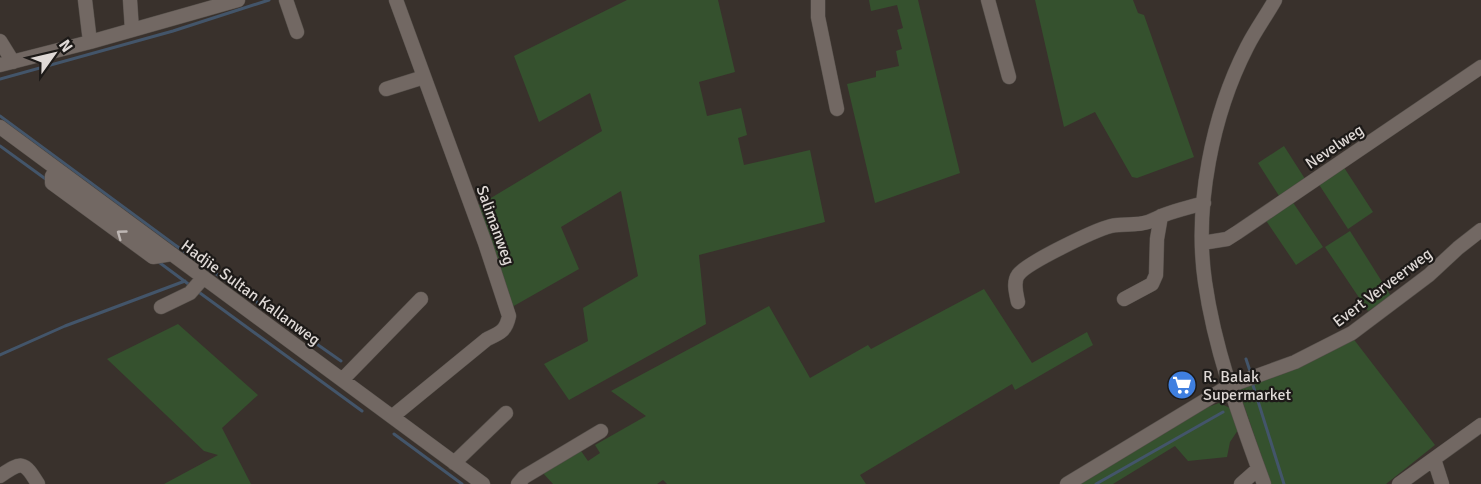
<svg xmlns="http://www.w3.org/2000/svg" width="1481" height="484" font-family="Signika,sans-serif">
  <style>
    .green { fill: #35512e }
    .lines { fill: none; stroke-linecap: round; stroke-linejoin: round }
    .stream { stroke: #43556a; stroke-width: 3 }
    .minor-casing { stroke: #554f4a; stroke-width: 15 }
    .minor { stroke: #726863; stroke-width: 14 }
    .oneway { stroke: #beb7b4 }
    .labels { text-anchor: middle; stroke-width: 4.5; stroke-linejoin: round; paint-order: stroke }
    .street-label { font-size: 16px; fill: #dfd9d6; stroke: #1d1a18 }
    .poi-label { font-size: 16px; fill: #dfd9d6; stroke: #1d1a18; text-anchor: start }
  </style>
  <rect width="100%" height="100%" fill="#39312c"/>
  <path class="green" d="M 627,0 L 718,0 L 735,72 L 699,82 L 707,116 L 741,108 L 747,135 L 738,138 L 744,165 L 810,150 L 825,222 L 699,255 L 706,324 L 569,400 L 544,364 L 588,341 L 583,308 L 638,276 L 621,191 L 561,227 L 579,269 L 512,307 L 476,207 L 602,131 L 590,93 L 539,122 L 514,56 Z
    M 869,0 L 918,0 L 960,173 L 875,203 L 847,84 L 876,77 L 876,71 L 899,66 L 896,51 L 902,49 L 897,30 L 903,28 L 897,5 L 871,11 Z
    M 1035,0 L 1133,0 L 1138,13 L 1144,15 L 1194,157 L 1137,178 L 1132,177 L 1095,112 L 1064,127 Z
    M 1284,146 L 1307,182 L 1281,199 L 1258,163 Z
    M 1343,166 L 1373,212 L 1348,229 L 1318,183 Z
    M 1292,201 L 1323,247 L 1296,265 L 1265,219 Z
    M 1350,231 L 1391,296 L 1368,311 L 1325,247 Z
    M 984,289 L 1032,363 L 1087,332 L 1093,345 L 1015,390 L 1012,384 L 860,475 L 866,484 L 667,484 L 663,480 L 657,484 L 553,484 L 542,472 L 579,448 L 588,461 L 600,453 L 595,445 L 646,416 L 611,391 L 769,306 L 810,378 L 868,345 L 871,349 L 886,341 Z
    M 178,324 L 258,395 L 222,428 L 251,484 L 164,484 L 218,455 L 204,451 L 107,359 Z
    M 1352,337 L 1435,445 L 1386,484 L 1271,484 L 1237,385 Z
    M 1219,403 L 1230,408 L 1238,430 L 1230,442 L 1227,457 L 1188,461 L 1175,446 L 1113,484 L 1077,484 L 1208,407 Z"/>
  <g class="lines">
    <path class="stream" d="M 0,79 L 173,31 L 269,0
      M 0,116 L 175,245 L 341,361
      M 0,146 L 47,180
      M 156,260 L 191,286
      M 200,293 L 362,411
      M 0,355 L 65,326 L 185,281
      M 1246,359 L 1250,371
      M 1252,382 L 1284,484
      M 394,434 L 462,484
      M 1096,484 L 1223,412"/>
    <g class="minor-casing">
      <path id="minor" d="M 85,0 L 90,42
        M 130,0 L 132,30
        M 286,0 L 297,32
        M 818,0 L 818,17 L 837,109
        M 988,0 L 1009,77
        M 0,41 L 13,62
        M 0,65 L 90,42 L 238,0
        M 386,89 L 424,77
        M 0,127 L 483,484
        M 57,169 L 52,176 L 52,183 L 153,257 L 172,254
        M 1202,243 L 1227,239 L 1238,232 L 1481,67
        M 1124,299 L 1152,284 L 1156,275 L 1157,239 L 1161,216
        M 1018,302 C 1016,293 1013,282 1018,275 C 1026,263 1095,230 1111,226 C 1123,223 1136,226 1148,222 C 1153,220 1159,217 1164,215 C 1177,210 1191,207 1204,203
        M 161,307 L 190,293 L 203,278
        M 343,379 L 421,299
        M 393,416 L 487,339 C 500,333 506,331 509,316 L 485,243 L 396,0
        M 1434,459 L 1442,484
        M 454,463 L 506,413
        M 0,476 C 22,461 24,461 38,484
        M 518,484 L 524,477 L 601,431
        M 1067,484 L 1229,386 L 1295,362 L 1352,333 L 1429,275 L 1458,248 L 1481,230
        M 1241,484 L 1258,469
        M 1264,484 C 1240,418 1215,352 1205,282 C 1194,207 1212,115 1247,47 C 1255,31 1266,16 1275,0
        M 1399,484 L 1481,425"/>
    </g>
    <use href="#minor" class="minor"/>
  </g>
  <defs><path id="oneway-chevron" d="M-2-3.5L2.5 0L-2 3.5" fill="none" stroke-width="1.6" stroke-linecap="round" stroke-linejoin="round" transform="scale(1.5)"/></defs>
  <use class="oneway" href="#oneway-chevron" transform="translate(121 234) rotate(-144)"/>
  <defs>
    <g id="supermarket-disc" transform="scale(1.5)"><circle r="9.5" fill="#3f7fe0" stroke="#1d1a18"/><path d="M-6-5.5h2.5l.6 2H6L4.5 2H-2.5L-4.4-4H-6ZM-1.5 3.2a1.3 1.3 0 1 0 .1 0ZM3 3.2a1.3 1.3 0 1 0 .1 0Z" fill="#fff"/></g>
  </defs>
  <g fill-rule="evenodd">
    <use href="#supermarket-disc" x="1182" y="385"/>
  </g>
  <g class="labels">
    <g class="street-label">
      <text transform="translate(1334 146) rotate(-34)" y="6">Nevelweg</text>
      <text transform="translate(496 225) rotate(70)" y="6">Salimanweg</text>
      <text transform="translate(1382 287) rotate(-37)" y="6">Evert Verveerweg</text>
      <text transform="translate(251 292) rotate(36)" y="6">Hadjie Sultan Kallanweg</text>
    </g>
    <g class="poi-label">
      <text x="1203" y="382">R. Balak<tspan x="1203" dy="18">Supermarket</tspan></text>
    </g>
  </g>
  <g transform="translate(54 54) rotate(56)" stroke="#1d1a18" stroke-width="4.5" paint-order="stroke">
  <path d="M0-4.5L10 22L0 15L-10 22Z" fill="#dfd9d6"/>
  <text y="-9" font-size="16" font-weight="bold" text-anchor="middle" fill="#dfd9d6">N</text>
  </g>
</svg>
